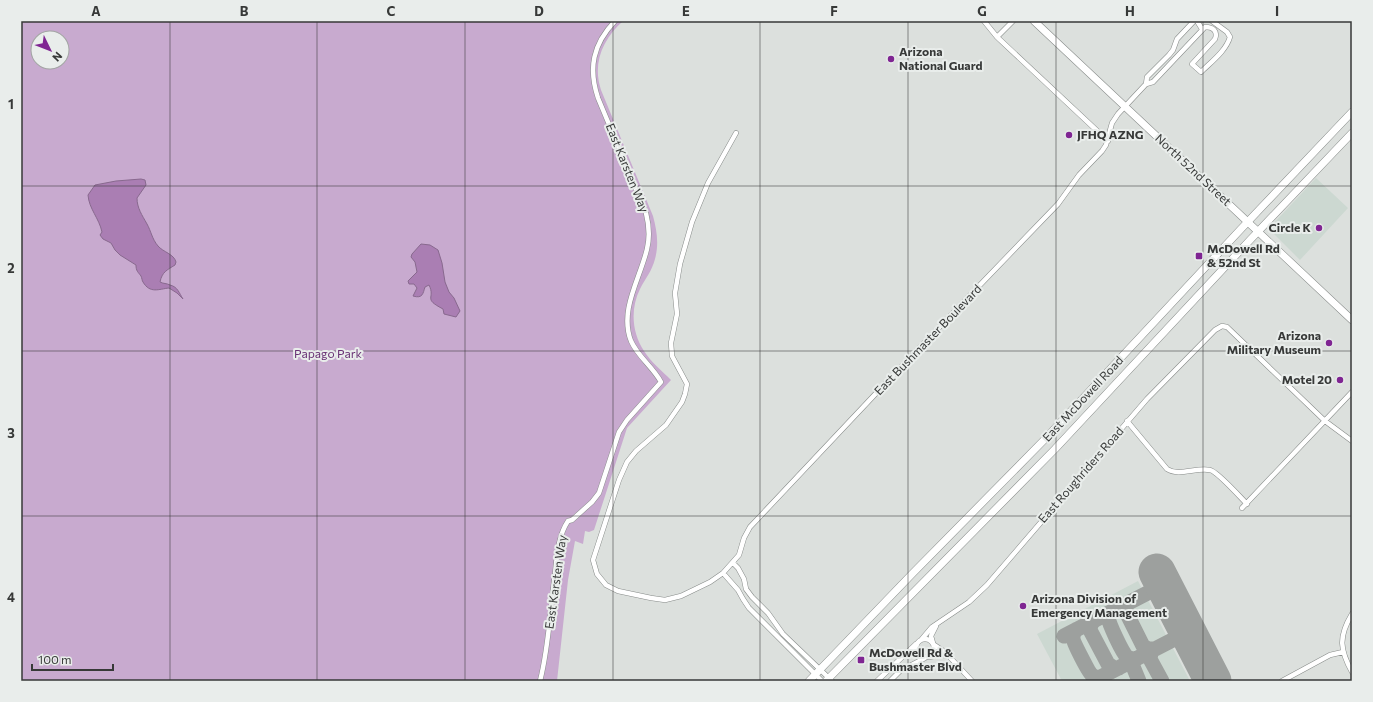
<svg xmlns="http://www.w3.org/2000/svg" width="1373" height="702" font-family="Commissioner,sans-serif">
  <style>
    .built { fill: #ccd8d1 }
    .green { fill: #c8aacf; fill-rule: evenodd }
    .water { fill: #aa7eb3; stroke: #88698e }
    .lines { fill: none; stroke-linecap: round; stroke-linejoin: round }
    .taxiway { stroke: #9da09e; stroke-width: 15 }
    .runway { stroke: #9da09e; stroke-width: 37 }
    .minor-casing { stroke: #878b89; stroke-width: 5.5 }
    .secondary-casing { stroke: #878b89; stroke-width: 8 }
    .primary-casing { stroke: #878b89; stroke-width: 8 }
    .minor { stroke: #fff; stroke-width: 4.5 }
    .secondary { stroke: #fff; stroke-width: 7 }
    .primary { stroke: #fff; stroke-width: 7 }
    .grid { fill: none; stroke: #373938; stroke-width: 1; stroke-opacity: 0.55 }
    .poi-dot { fill: #7f2592; stroke: #e9edeb; stroke-width: 1.5 }
    .labels { text-anchor: middle; stroke-width: 4; stroke-linejoin: round; paint-order: stroke }
    .poi-label { font-size: 12px; font-weight: bold; fill: #373938; stroke: #e9edeb; text-anchor: start }
    .street-label { font-size: 12px; fill: #373938; stroke: #e9edeb }
    .park-label { font-size: 12px; fill: #683174; stroke: #e9edeb }
    .neatline { fill: none; stroke: #373938; stroke-width: 1.5 }
    .grid-label { font-size: 13px; text-anchor: middle; font-weight: bold; fill: #373938 }
  </style>
  <rect width="100%" height="100%" fill="#dce0dd"/>
  <path class="built" d="M 1316,178 L 1348,208 L 1300,260 L 1273,233 L 1272,228 L 1273,224 Z
    M 1138,581 L 1190,681 L 1062,681 L 1037,634 Z"/>
  <path class="green" d="M 21,21 L 623,21 C 603,39 592,63 601,90 L 653,216 C 657,231 659,244 655,259 C 652,271 645,279 640,289 C 630,309 632,333 644,351 C 651,362 662,371 671,380 L 627,428 L 594,530 L 589,532 L 585,531 L 583,544 L 575,541 L 568,580 L 557,681 L 21,681 ZM 38,38 L 62,38 L 62,62 L 38,62 Z"/>
  <path class="water" d="M 141,179 L 145,180 L 146,185 L 137,198 C 137,208 142,215 147,224 C 151,231 152,239 158,246 C 163,252 174,254 176,262 L 175,265 C 167,270 162,272 160,282 C 164,284 166,283 170,285 C 178,287 179,293 183,299 L 177,293 L 169,288 C 159,289 150,294 143,282 C 142,281 142,278 141,276 C 138,272 136,271 136,265 L 120,255 L 115,250 L 111,243 L 103,239 L 100,235 L 102,232 C 99,218 89,209 88,195 L 95,185 L 116,181 Z
    M 421,244 L 430,245 L 438,250 L 442,263 L 445,282 L 449,292 L 454,298 L 460,311 L 456,317 L 444,314 L 443,309 C 422,298 436,299 429,285 L 425,287 C 423,293 423,299 413,296 L 417,288 L 414,284 L 409,284 L 408,281 L 417,272 L 415,262 L 411,257 L 412,254 Z"/>
  <g class="lines">
    <path class="taxiway" d="M 1129,602 L 1126,607 L 1126,612 L 1143,646 L 1148,649 L 1154,649
      M 1112,611 L 1108,617 C 1109,624 1122,652 1127,657 C 1130,659 1133,659 1136,659
      M 1095,620 L 1091,624 L 1090,630 L 1108,664 L 1114,668 L 1119,668
      M 1077,629 C 1075,632 1072,634 1073,638 C 1073,642 1089,673 1092,675 C 1095,678 1098,677 1102,677
      M 1064,636 L 1163,585
      M 1154,649 L 1151,653 L 1150,659 L 1162,681
      M 1136,659 L 1132,664 L 1139,681
      M 1093,681 L 1188,632"/>
    <path class="runway" d="M 1157,572 L 1213,681"/>
    <g class="minor-casing">
      <path id="minor" d="M 984,21 L 997,37 L 1108,141
        M 1197,21 L 1202,29
        M 997,37 L 1013,21
        M 1146,84 L 1147,77 L 1169,55 L 1173,50 L 1177,39 L 1194,21
        M 736,133 L 708,183 L 692,222 L 680,264 L 675,293 L 677,314 L 671,343 L 672,356 L 687,384 L 685,394 L 682,402 L 666,425 L 636,451 L 627,462 L 619,480 L 593,560 L 597,574 L 606,585 L 618,591 L 651,598 L 665,600 L 681,596 L 710,582 L 723,573 L 739,555 L 744,538 L 750,527 L 767,509 L 898,370 L 1058,204 L 1079,175 L 1102,151 L 1106,145 L 1112,123 L 1118,114 L 1146,84 L 1153,82 L 1205,27 C 1213,27 1218,31 1215,39 L 1192,64 L 1201,72 C 1211,62 1226,51 1230,37 L 1227,32 L 1212,21
        M 1127,421 L 1167,469 C 1179,477 1196,467 1210,470 C 1217,471 1240,497 1247,504
        M 1242,508 L 1352,392
        M 733,563 L 738,568 L 744,579 L 746,589 L 752,597 L 768,613 L 783,634 L 832,681
        M 723,573 L 738,590 L 743,599 L 749,608 L 822,681
        M 1352,614 C 1338,637 1340,650 1352,672
        M916 648a9 9 0 1 1 18 0a9 9 0 1 1-18 0Z
        M 921,640 L 932,627 L 969,602 L 987,585 L 1147,399 L 1215,330 L 1222,326 L 1227,327 L 1325,421 L 1352,441
        M 933,643 L 931,636 L 936,626
        M 933,644 L 945,652 L 972,681
        M 929,657 L 941,655 L 949,656
        M 540,681 C 549,646 550,610 555,574 C 557,556 558,536 568,521 L 572,520 L 592,502 L 599,493 L 619,432 L 627,420 L 661,382 C 653,367 638,357 631,341 C 619,310 640,279 647,249 C 650,237 649,225 646,213 L 598,98 C 588,68 593,44 615,21
        M 877,681 L 916,644
        M 890,681 L 900,671 L 925,658
        M 1282,681 L 1330,655 L 1343,652"/>
    </g>
    <g class="secondary-casing">
      <path id="secondary" d="M 1034,21 L 1352,320"/>
    </g>
    <g class="primary-casing">
      <path id="primary" d="M 809,681 L 911,575 L 1045,439 L 1240,230 L 1352,112
        M 826,681 L 1055,449 L 1250,240 L 1352,133"/>
    </g>
    <use href="#minor" class="minor"/>
    <use href="#secondary" class="secondary"/>
    <use href="#primary" class="primary"/>
  </g>
  <path class="grid" d="M 170,21 L 170,681M 317,21 L 317,681M 465,21 L 465,681M 613,21 L 613,681M 760,21 L 760,681M 908,21 L 908,681M 1056,21 L 1056,681M 1203,21 L 1203,681M 21,186 L 1352,186M 21,351 L 1352,351M 21,516 L 1352,516"/>
  <g class="poi-dot">
    <circle cx="891" cy="59" r="4"/>
    <circle cx="1069" cy="135" r="4"/>
    <circle cx="1319" cy="228" r="4"/>
    <rect x="1195" y="252" width="8" height="8" rx="2"/>
    <circle cx="1329" cy="343" r="4"/>
    <circle cx="1340" cy="380" r="4"/>
    <circle cx="1023" cy="606" r="4"/>
    <rect x="857" y="656" width="8" height="8" rx="2"/>
  </g>
  <g class="labels">
    <g class="poi-label">
      <text x="899" y="56">Arizona<tspan x="899" dy="14">National Guard</tspan></text>
      <text x="1077" y="139">JFHQ AZNG</text>
      <text x="1311" y="232" text-anchor="end">Circle K</text>
      <text x="1207" y="253">McDowell Rd<tspan x="1207" dy="14">&amp; 52nd St</tspan></text>
      <text x="1321" y="340" text-anchor="end">Arizona<tspan x="1321" dy="14">Military Museum</tspan></text>
      <text x="1332" y="384" text-anchor="end">Motel 20</text>
      <text x="1031" y="603">Arizona Division of<tspan x="1031" dy="14">Emergency Management</tspan></text>
      <text x="869" y="657">McDowell Rd &amp;<tspan x="869" dy="14">Bushmaster Blvd</tspan></text>
    </g>
    <g class="street-label">
      <text transform="translate(627 168) rotate(68)" y="4">East Karsten Way</text>
      <text transform="translate(1193 170) rotate(43)" y="4">North 52nd Street</text>
      <text transform="translate(928 340) rotate(-46)" y="4">East Bushmaster Boulevard</text>
      <text transform="translate(1083 399) rotate(-47)" y="4">East McDowell Road</text>
      <text transform="translate(1081 475) rotate(-49)" y="4">East Roughriders Road</text>
      <text transform="translate(556 582) rotate(-82)" y="4">East Karsten Way</text>
    </g>
    <g class="park-label">
      <text x="328" y="358">Papago Park</text>
    </g>
  </g>
  <rect width="1373" height="702" fill="none" stroke="#e9edeb" stroke-width="44"/>
  <g transform="translate(50 50) rotate(133)"><circle r="19" fill="#e9edeb" stroke="#a2a5a3"/>
  <path d="M0-3L7 15L0 10L-7 15Z" fill="#7f2592"/>
  <text y="-6" font-size="11" font-weight="bold" text-anchor="middle" fill="#373938">N</text>
  </g>
  <path d="M32 664v6h81v-6" fill="none" stroke="#373938" stroke-width="2"/>
  <text x="38" y="664" font-size="12" fill="#373938" stroke="#e9edeb" stroke-width="3" paint-order="stroke">100 m</text>
  <rect x="22" y="22" width="1329" height="658" class="neatline"/>
  <g class="grid-label">
    <text x="96" y="16">A</text>
    <text x="244" y="16">B</text>
    <text x="391" y="16">C</text>
    <text x="539" y="16">D</text>
    <text x="686" y="16">E</text>
    <text x="834" y="16">F</text>
    <text x="982" y="16">G</text>
    <text x="1130" y="16">H</text>
    <text x="1277" y="16">I</text>
    <text x="11" y="109">1</text>
    <text x="11" y="273">2</text>
    <text x="11" y="438">3</text>
    <text x="11" y="602">4</text>
  </g>
</svg>
